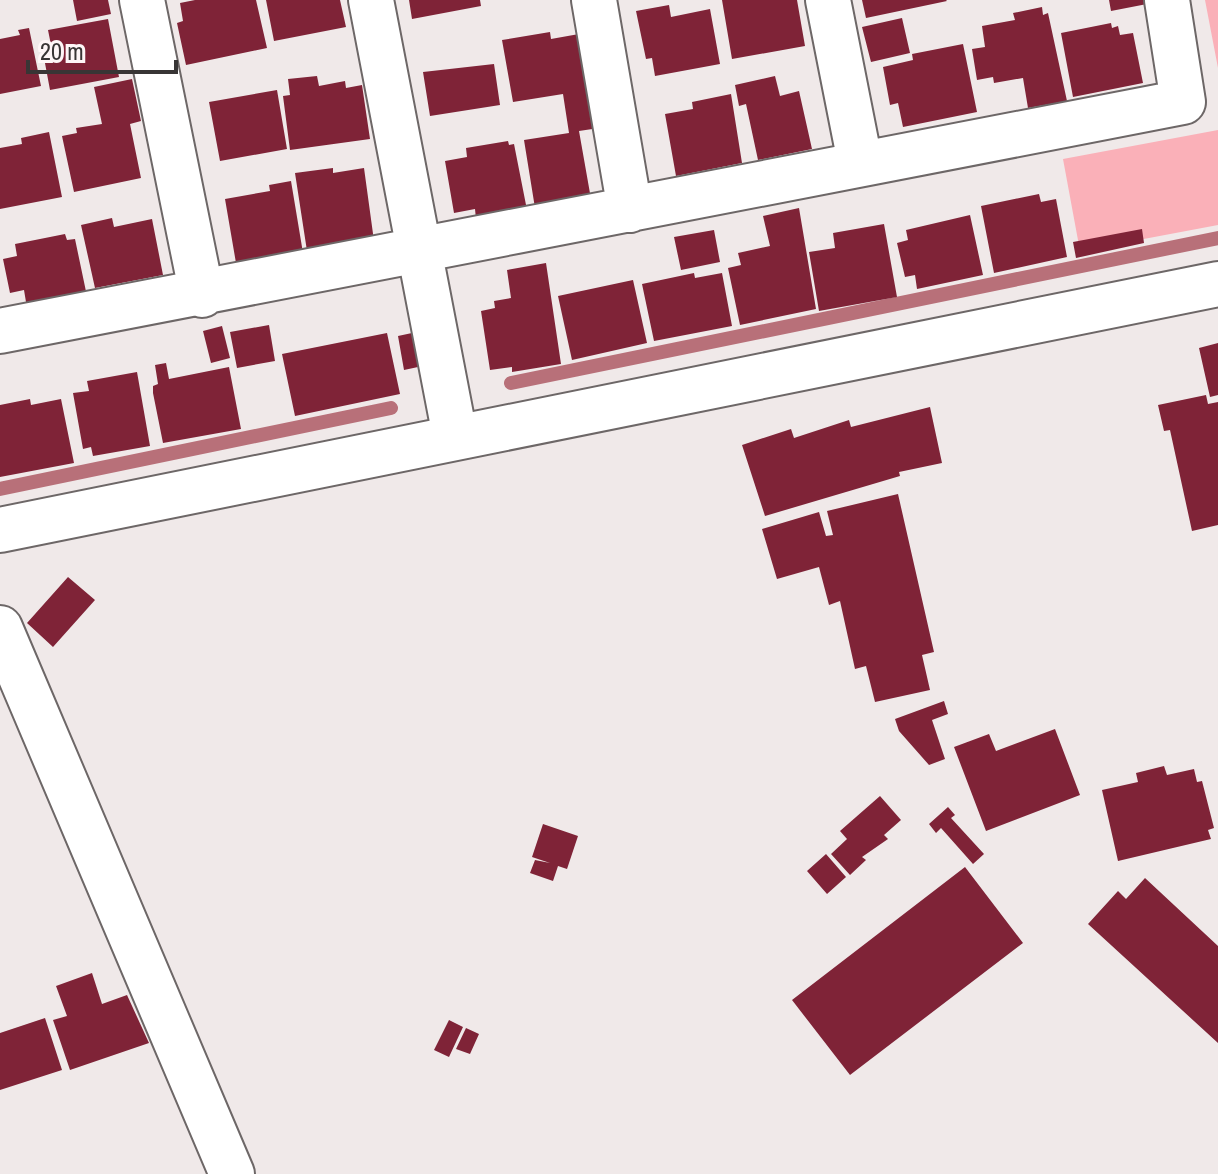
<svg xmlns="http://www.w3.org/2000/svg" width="1218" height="1174" font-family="'Archivo Narrow',sans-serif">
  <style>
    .green { fill: #fab0b8 }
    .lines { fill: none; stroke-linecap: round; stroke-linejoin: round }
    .stream { stroke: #b87079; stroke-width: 14 }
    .building { fill: #7f2337 }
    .minor-casing { stroke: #6d6767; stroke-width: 48 }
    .minor { stroke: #fff; stroke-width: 44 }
  </style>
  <rect width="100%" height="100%" fill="#f0e9e9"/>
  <path class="green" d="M 1205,0 L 1218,0 L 1218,68 Z
    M 1218,130 L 1218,225 L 1080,251 L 1063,159 Z"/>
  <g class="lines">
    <path class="stream" d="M 511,383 L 1218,238
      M 0,489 L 391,408"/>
  </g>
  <path class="building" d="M 73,0 L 108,0 L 111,14 L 77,21 Z
    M 195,0 L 256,0 L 267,48 L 186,65 L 177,23 L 183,21 L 180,3 Z
    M 266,0 L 340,0 L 346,27 L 274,41 Z
    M 409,0 L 480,0 L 481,6 L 412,19 Z
    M 722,0 L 797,0 L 805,46 L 732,59 Z
    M 862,0 L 946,0 L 947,1 L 866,18 Z
    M 1109,0 L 1146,0 L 1147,4 L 1111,11 Z
    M 669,5 L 671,17 L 710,9 L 720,64 L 655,76 L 652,58 L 646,59 L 636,11 Z
    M 1042,7 L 1043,15 L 1048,13 L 1067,101 L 1028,108 L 1023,78 L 994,83 L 993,77 L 977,80 L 972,49 L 985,47 L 982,26 L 1015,20 L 1013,13 Z
    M 902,18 L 910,53 L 871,62 L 862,27 Z
    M 108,19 L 119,77 L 50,90 L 42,47 L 51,45 L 48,30 Z
    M 1111,23 L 1112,28 L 1118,26 L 1120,35 L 1133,33 L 1143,83 L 1073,97 L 1061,33 Z
    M 29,28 L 41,86 L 0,94 L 0,39 L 20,35 L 18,30 Z
    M 550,32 L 551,39 L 579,34 L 599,128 L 579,131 L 591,199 L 535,208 L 524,140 L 569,133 L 563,94 L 513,102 L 502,40 Z
    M 963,44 L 977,112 L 903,127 L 898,103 L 890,105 L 883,67 L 913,60 L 912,54 Z
    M 494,64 L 500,105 L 430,116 L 423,72 Z
    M 317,76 L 319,86 L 345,81 L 346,88 L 362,85 L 370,139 L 290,150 L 283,96 L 290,95 L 288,79 Z
    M 775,76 L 780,96 L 799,91 L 812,149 L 758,160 L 746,104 L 739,106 L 735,85 Z
    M 132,79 L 141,121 L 130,124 L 141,178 L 74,192 L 62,136 L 77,133 L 76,128 L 102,124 L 94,87 Z
    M 277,90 L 287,149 L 220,161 L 209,102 Z
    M 731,94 L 742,163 L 676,176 L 665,114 L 693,109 L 692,102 Z
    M 49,132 L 62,197 L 0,209 L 0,148 L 22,144 L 21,138 Z
    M 508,141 L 509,145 L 514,144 L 527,210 L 476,219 L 475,209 L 454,213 L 445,161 L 467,157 L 466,148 Z
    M 333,168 L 333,173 L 364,168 L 374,241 L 307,251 L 295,173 Z
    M 291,181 L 303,253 L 236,263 L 225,199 L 270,191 L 269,185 Z
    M 1039,194 L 1041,202 L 1056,199 L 1067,257 L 994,273 L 981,206 Z
    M 799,208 L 816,309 L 740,325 L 728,268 L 741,265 L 738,253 L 770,246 L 763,216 Z
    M 970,215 L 983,275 L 917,289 L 915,275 L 905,277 L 897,243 L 908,240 L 906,230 Z
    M 112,218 L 114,227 L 152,219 L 163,275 L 95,288 L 81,225 Z
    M 884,224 L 897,297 L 819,311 L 809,252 L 835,248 L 833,233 Z
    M 1142,229 L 1144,243 L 1076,258 L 1073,242 Z
    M 714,230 L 720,262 L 681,270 L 674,237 Z
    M 65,234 L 67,240 L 75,239 L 88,301 L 28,314 L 24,290 L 10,293 L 3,259 L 17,256 L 15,244 Z
    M 546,263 L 561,364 L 512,372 L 512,367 L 490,370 L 481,311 L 495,308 L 494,301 L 511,298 L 507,270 Z
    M 694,273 L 695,278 L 722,273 L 732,326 L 654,341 L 642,284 Z
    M 633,280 L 647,343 L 572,360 L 558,296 Z
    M 269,325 L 275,361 L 237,368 L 230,332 Z
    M 222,326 L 230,358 L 211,363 L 203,331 Z
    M 387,333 L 400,394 L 295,416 L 282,354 Z
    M 412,333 L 418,367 L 404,370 L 398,336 Z
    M 1218,343 L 1218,395 L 1210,397 L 1199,348 Z
    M 166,363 L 169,379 L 229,367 L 241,429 L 163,443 L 153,393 L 153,386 L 158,384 L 155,365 Z
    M 137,372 L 150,446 L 93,456 L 91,447 L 83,449 L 73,393 L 89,391 L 87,381 Z
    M 1206,395 L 1208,404 L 1218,402 L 1218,525 L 1192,531 L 1170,430 L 1164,431 L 1158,405 Z
    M 30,399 L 31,405 L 61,399 L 74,463 L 0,477 L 0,405 Z
    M 930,407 L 942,463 L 899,472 L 900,476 L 765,516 L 742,445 L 791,429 L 794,438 L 849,420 L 851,427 Z
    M 898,494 L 934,652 L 922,655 L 930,690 L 875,702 L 866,666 L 855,669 L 840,601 L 829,605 L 819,567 L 777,579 L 762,529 L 819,512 L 826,536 L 833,535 L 827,511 Z
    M 68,577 L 95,600 L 53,647 L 27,623 Z
    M 944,701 L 948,714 L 932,720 L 945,759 L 929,765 L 899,731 L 895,719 Z
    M 1055,729 L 1080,795 L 986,831 L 954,747 L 989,734 L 996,751 Z
    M 1164,766 L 1167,775 L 1194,769 L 1197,782 L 1202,781 L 1214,828 L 1208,830 L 1211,839 L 1118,861 L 1102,790 L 1138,782 L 1136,773 Z
    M 880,796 L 901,820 L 884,835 L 888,839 L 862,857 L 866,860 L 850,875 L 831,854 L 847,839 L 840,831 Z
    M 948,807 L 955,815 L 951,818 L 984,854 L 973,864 L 941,828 L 936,833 L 929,824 Z
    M 543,824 L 578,836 L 567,869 L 558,866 L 553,881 L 530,873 L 535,860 L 550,863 L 532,857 Z
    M 826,854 L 846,877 L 827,894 L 807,871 Z
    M 965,867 L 1023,943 L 850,1075 L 792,1000 Z
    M 1145,878 L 1218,946 L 1218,1043 L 1088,924 L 1118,891 L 1126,899 Z
    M 92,973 L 102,1004 L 127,995 L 149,1043 L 70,1070 L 53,1020 L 67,1016 L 56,986 Z
    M 45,1018 L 62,1070 L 0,1090 L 0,1033 Z
    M 449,1020 L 463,1027 L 449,1057 L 434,1050 Z
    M 466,1028 L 479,1034 L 470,1054 L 456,1049 Z"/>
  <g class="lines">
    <g class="minor-casing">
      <path id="minor" d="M 142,0 L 202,295
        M 371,0 L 455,436
        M 594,0 L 630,210
        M 828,0 L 860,162
        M 0,331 L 1183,102 L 1167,0
        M 0,530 L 1218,284
        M 0,628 L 232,1174"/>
    </g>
    <use href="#minor" class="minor"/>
  </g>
  <path d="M28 60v12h148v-12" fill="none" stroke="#383535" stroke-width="4"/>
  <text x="40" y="60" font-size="24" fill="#383535" stroke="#fef6f7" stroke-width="6" paint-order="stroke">20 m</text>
</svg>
